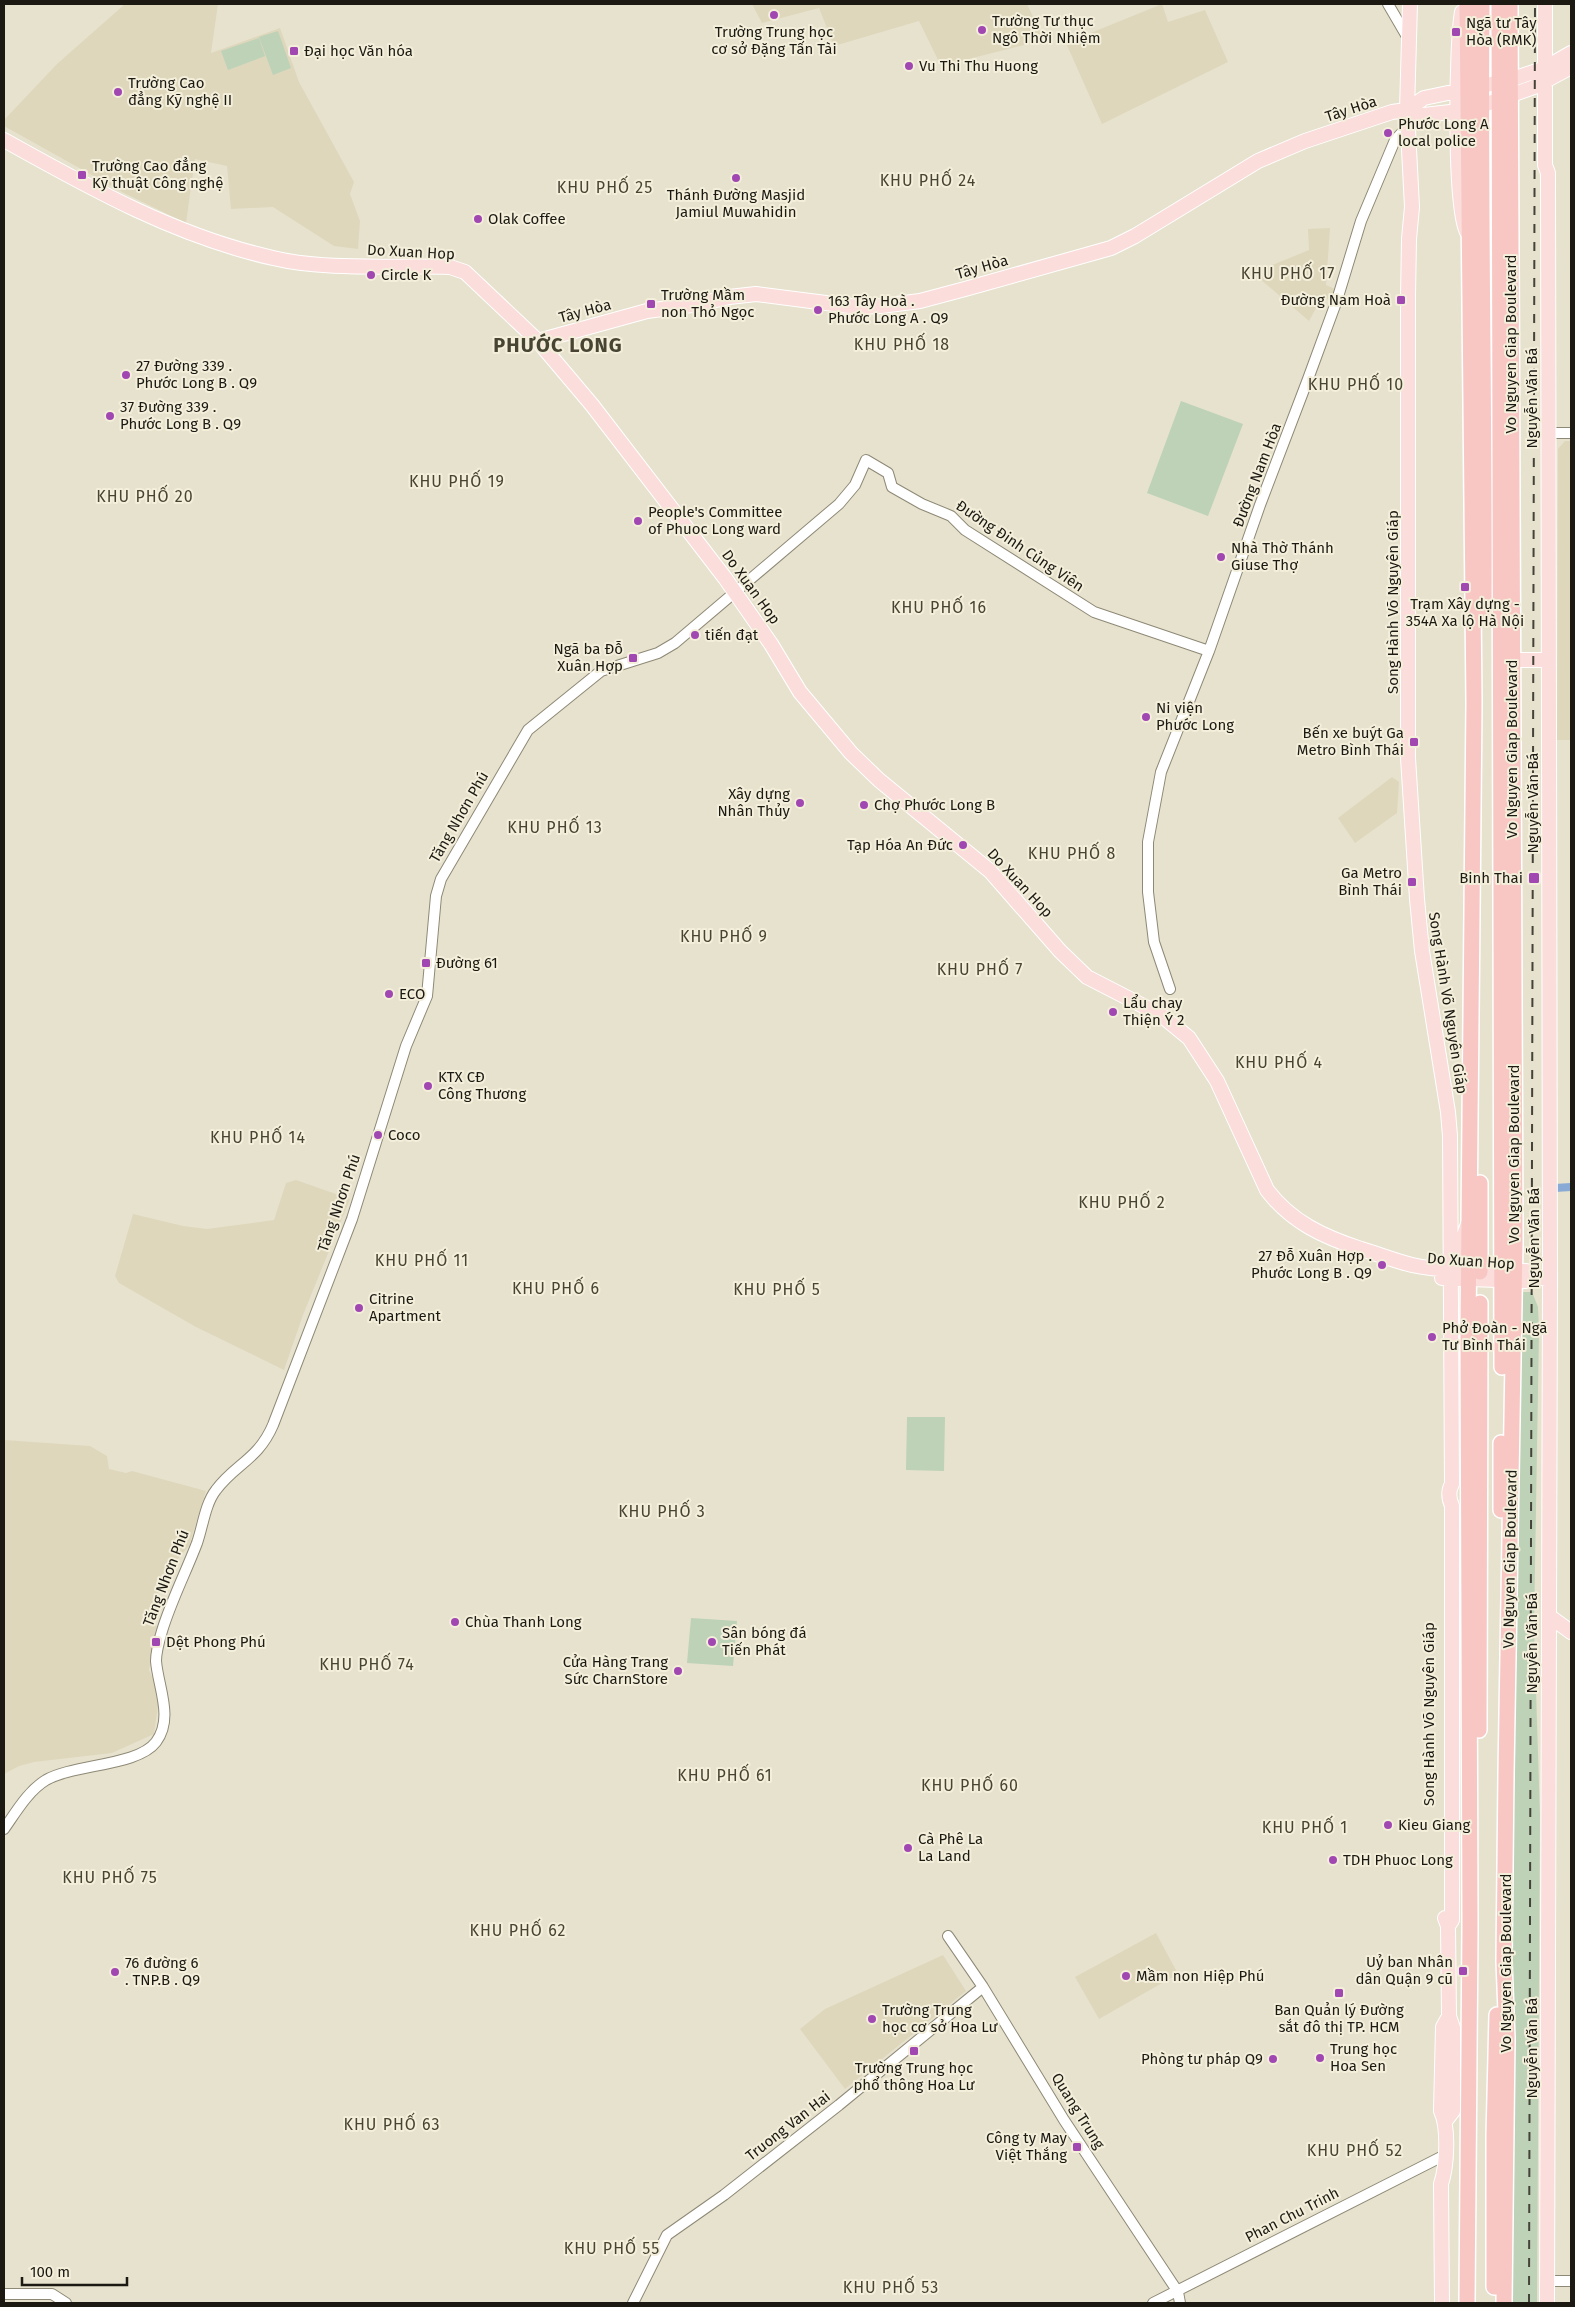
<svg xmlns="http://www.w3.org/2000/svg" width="1575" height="2307" font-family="'Fira Sans',sans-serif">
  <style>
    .built { fill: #ded7bc }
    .green { fill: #bdd2b7 }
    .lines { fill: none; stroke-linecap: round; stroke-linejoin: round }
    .canal { stroke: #88aad4; stroke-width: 8 }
    .minor-casing { stroke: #8e8976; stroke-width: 12 }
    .major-casing { stroke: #fff; stroke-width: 16 }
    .highway-casing { stroke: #fff; stroke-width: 18 }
    .minor { stroke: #fff; stroke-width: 10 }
    .major { stroke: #fbdddb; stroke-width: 14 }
    .highway { stroke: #f8c7c3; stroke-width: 15 }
    .rail { stroke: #454339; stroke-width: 2; stroke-dasharray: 9 9; stroke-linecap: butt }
    .poi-dot { fill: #a147b2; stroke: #f4efdb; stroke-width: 2 }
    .labels { text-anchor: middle; stroke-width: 4; stroke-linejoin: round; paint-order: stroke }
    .poi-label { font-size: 15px; fill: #1b1912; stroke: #f4efdb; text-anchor: start }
    .street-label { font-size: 15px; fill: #1b1912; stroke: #f4efdb }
    .neighbourhood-label { font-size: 16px; letter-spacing: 1px; fill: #484433; stroke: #f4efdb }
    .district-label { font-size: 20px; font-weight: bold; letter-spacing: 1px; fill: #484433; stroke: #f4efdb }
  </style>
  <rect width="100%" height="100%" fill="#e7e2ce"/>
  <path class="built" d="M 125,4 L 218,4 L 211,53 L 280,28 L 299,82 L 354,182 L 350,194 L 360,221 L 358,249 L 334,246 L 273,207 L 231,209 L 227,166 L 195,159 L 186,223 L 124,193 L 4,126 L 4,120 L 57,64 Z
    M 752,4 L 1027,4 L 1044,40 L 941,66 L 919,21 L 834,46 L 819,8 L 762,23 Z
    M 1162,4 L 1168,22 L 1205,10 L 1228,62 L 1102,124 L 1066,43 Z
    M 1330,228 L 1326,285 L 1337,290 L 1333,301 L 1322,297 L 1309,321 L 1253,273 L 1309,250 L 1308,229 Z
    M 1565,441 L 1571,441 L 1571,740 L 1557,740 L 1558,449 Z
    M 1392,777 L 1399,782 L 1397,813 L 1355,843 L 1338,818 Z
    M 296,1180 L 350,1199 L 303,1315 L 284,1370 L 196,1327 L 119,1283 L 115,1276 L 133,1214 L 183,1226 L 207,1229 L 274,1220 L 286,1183 Z
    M 4,1440 L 90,1446 L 107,1456 L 109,1469 L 126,1473 L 132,1471 L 206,1491 L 189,1546 L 170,1568 L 160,1586 L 151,1624 L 157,1626 L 149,1670 L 156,1684 L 159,1698 L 154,1734 L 112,1753 L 34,1762 L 19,1766 L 4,1774 Z
    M 1156,1933 L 1178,1974 L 1099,2019 L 1075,1977 Z
    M 943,1955 L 966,1991 L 845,2089 L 800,2029 L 825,2009 Z"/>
  <path class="green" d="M 278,31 L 291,68 L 273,75 L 259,37 Z
    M 259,38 L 265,56 L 228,70 L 221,51 Z
    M 1181,401 L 1243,424 L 1208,516 L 1147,493 Z
    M 1517,1292 L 1532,1292 L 1538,1307 L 1539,1331 L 1534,1627 L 1540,1816 L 1537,2303 L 1510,2303 Z
    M 907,1417 L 945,1417 L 944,1471 L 906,1470 Z
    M 691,1618 L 737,1621 L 733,1666 L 687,1663 Z"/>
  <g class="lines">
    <path class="canal" d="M 1555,1188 L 1571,1187"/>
    <g class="minor-casing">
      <path id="minor" d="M 1388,4 L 1409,40
        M 1548,433 L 1571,433
        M 1170,989 L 1154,942 L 1148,892 L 1148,842 L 1161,772 L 1209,651 L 1260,505 L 1308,379 L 1337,300 L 1361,221 L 1395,140 L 1409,125
        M 4,1829 C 16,1812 28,1791 46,1780 C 74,1764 138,1766 156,1742 C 174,1718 158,1687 156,1661 C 156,1651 159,1641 162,1631 C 171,1601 186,1572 197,1543 C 203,1526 205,1504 216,1490 C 235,1464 258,1460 273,1425 L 352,1219 L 406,1046 L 427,996 L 436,896 L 441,879 L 528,730 L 601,671 L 658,653 L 675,643 L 839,504 L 855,485 L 866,460 L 888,473 L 892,487 L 922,504 L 951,516 L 965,530 L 1094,612 L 1209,651
        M 948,1936 L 983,1987 L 1064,2120 L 1178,2292 L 1180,2303
        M 1547,2281 L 1571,2281
        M 4,2294 L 52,2294 L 66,2303
        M 633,2303 L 667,2235 L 724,2195 L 839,2105 L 983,1987
        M 1153,2303 L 1445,2155"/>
    </g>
    <g class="major-casing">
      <path id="major" d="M 1410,4 L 1407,110 L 1412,207 L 1409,239 L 1408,296 L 1408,758 L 1417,899 L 1422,951 L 1448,1112 L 1450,1136 L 1452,1484 C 1448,1491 1449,1499 1452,1506 L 1452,1920 L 1448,1926
        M 1545,4 L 1545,165 L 1548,173 L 1550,1280 L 1547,2303
        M 1462,12 C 1456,45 1454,207 1467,232
        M 1407,110 L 1424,98 L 1510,80 L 1545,68 L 1571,53
        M 4,140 C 90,188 175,236 273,258 C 327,271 394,265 450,267 L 465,272 L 538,341 L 592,405 L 725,578 L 771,644 L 800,692 L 851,753 L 879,780 L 990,871 L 1060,951 L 1087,977 L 1161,1015 L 1189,1038 L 1217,1081 L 1267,1190 C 1291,1222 1324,1237 1361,1249 C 1378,1254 1395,1261 1412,1265 C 1447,1273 1490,1270 1526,1271 L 1534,1276 L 1550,1280
        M 538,341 L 647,311 L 699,304 L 729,297 L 756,294 L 857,307 L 881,306 L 920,301 L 965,289 L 1111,248 L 1135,236 L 1258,161 L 1305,141 L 1392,112 L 1407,110 L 1424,115 L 1459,111 L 1481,106 L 1534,87 L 1571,67
        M 1502,660 L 1549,660
        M 1468,1224 L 1459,1249 L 1462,1254 L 1469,1255
        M 1442,1278 L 1526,1281 L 1534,1276
        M 1549,1616 L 1571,1632
        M 1445,1918 L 1448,1926 L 1449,2016 L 1453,2028 L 1453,2111 L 1446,2120
        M 1442,2303 L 1441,2184 C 1447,2166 1449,2128 1441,2111 L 1443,2027 L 1449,2016"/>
    </g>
    <g class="highway-casing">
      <path id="highway" d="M 1467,4 L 1474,703 L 1468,1329 L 1470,1928 L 1467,2303
        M 1482,4 C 1480,207 1485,411 1484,615
        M 1499,4 L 1502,1367
        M 1480,1272 L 1480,1183
        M 1501,1510 L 1501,1443
        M 1479,1730 L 1480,1303
        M 1494,2287 L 1494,2137 L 1497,2015
        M 1504,2303 L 1507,2038 L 1504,1961 L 1506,1774 L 1515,1242 L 1510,4"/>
    </g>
    <use href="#minor" class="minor"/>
    <use href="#major" class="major"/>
    <use href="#highway" class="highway"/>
    <path class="rail" d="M 1529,2303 L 1535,4"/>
  </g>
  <g class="poi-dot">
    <circle cx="774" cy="15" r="5"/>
    <circle cx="982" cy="30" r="5"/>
    <rect x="1451" y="27" width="10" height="10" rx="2.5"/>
    <rect x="289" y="46" width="10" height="10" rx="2.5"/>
    <circle cx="909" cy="66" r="5"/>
    <circle cx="118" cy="92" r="5"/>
    <circle cx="1388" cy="133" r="5"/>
    <rect x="77" y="170" width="10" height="10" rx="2.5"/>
    <circle cx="736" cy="178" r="5"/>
    <circle cx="478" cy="219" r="5"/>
    <circle cx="371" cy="275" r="5"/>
    <rect x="1396" y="295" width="10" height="10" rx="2.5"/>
    <rect x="646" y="299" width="10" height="10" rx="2.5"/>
    <circle cx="818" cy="310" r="5"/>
    <circle cx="126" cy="375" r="5"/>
    <circle cx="110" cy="416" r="5"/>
    <circle cx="638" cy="521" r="5"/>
    <circle cx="1221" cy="557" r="5"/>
    <rect x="1460" y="582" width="10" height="10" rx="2.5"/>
    <circle cx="695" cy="635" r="5"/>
    <rect x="628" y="653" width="10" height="10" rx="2.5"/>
    <circle cx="1146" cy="717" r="5"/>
    <rect x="1409" y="737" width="10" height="10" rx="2.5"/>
    <circle cx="800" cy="803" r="5"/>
    <circle cx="864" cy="805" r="5"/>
    <circle cx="963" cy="845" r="5"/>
    <rect x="1528" y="872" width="12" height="12" rx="2.5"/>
    <rect x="1407" y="877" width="10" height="10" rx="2.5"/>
    <rect x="421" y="958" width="10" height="10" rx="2.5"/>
    <circle cx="389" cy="994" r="5"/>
    <circle cx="1113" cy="1012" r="5"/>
    <circle cx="428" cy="1086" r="5"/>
    <circle cx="378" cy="1135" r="5"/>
    <circle cx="1382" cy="1265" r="5"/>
    <circle cx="359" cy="1308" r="5"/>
    <circle cx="1432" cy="1337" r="5"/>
    <circle cx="455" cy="1622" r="5"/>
    <rect x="151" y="1637" width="10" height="10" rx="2.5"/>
    <circle cx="712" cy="1642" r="5"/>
    <circle cx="678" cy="1671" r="5"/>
    <circle cx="1388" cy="1825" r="5"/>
    <circle cx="908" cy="1848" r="5"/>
    <circle cx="1333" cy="1860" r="5"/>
    <rect x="1458" y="1966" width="10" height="10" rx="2.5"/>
    <circle cx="115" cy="1972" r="5"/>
    <circle cx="1126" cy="1976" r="5"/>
    <rect x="1334" y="1988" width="10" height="10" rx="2.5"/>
    <circle cx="872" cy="2019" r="5"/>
    <rect x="909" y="2046" width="10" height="10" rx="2.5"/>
    <circle cx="1320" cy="2058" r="5"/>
    <circle cx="1273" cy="2059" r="5"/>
    <rect x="1072" y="2142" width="10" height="10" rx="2.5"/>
  </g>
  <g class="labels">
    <g class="poi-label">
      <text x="992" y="26">Trường Tư thục<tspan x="992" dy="17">Ngô Thời Nhiệm</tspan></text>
      <text x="1466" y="28">Ngã tư Tây<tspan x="1466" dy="17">Hòa (RMK)</tspan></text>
      <text x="774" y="37" text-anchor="middle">Trường Trung học<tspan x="774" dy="17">cơ sở Đặng Tấn Tài</tspan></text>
      <text x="304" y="56">Đại học Văn hóa</text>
      <text x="919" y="71">Vu Thi Thu Huong</text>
      <text x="128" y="88">Trường Cao<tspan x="128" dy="17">đẳng Kỹ nghệ II</tspan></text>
      <text x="1398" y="129">Phước Long A<tspan x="1398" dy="17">local police</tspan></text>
      <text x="92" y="171">Trường Cao đẳng<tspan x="92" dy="17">Kỹ thuật Công nghệ</tspan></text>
      <text x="736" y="200" text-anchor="middle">Thánh Đường Masjid<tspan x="736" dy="17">Jamiul Muwahidin</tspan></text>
      <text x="488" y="224">Olak Coffee</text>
      <text x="381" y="280">Circle K</text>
      <text x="661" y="300">Trường Mầm<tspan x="661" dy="17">non Thỏ Ngọc</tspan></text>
      <text x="1391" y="305" text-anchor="end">Đường Nam Hoà</text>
      <text x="828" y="306">163 Tây Hoà .<tspan x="828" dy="17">Phước Long A . Q9</tspan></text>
      <text x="136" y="371">27 Đường 339 .<tspan x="136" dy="17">Phước Long B . Q9</tspan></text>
      <text x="120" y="412">37 Đường 339 .<tspan x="120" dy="17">Phước Long B . Q9</tspan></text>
      <text x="648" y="517">People's Committee<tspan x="648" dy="17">of Phuoc Long ward</tspan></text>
      <text x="1231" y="553">Nhà Thờ Thánh<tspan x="1231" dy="17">Giuse Thợ</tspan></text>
      <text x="1465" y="609" text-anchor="middle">Trạm Xây dựng -<tspan x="1465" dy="17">354A Xa lộ Hà Nội</tspan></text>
      <text x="705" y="640">tiến đạt</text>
      <text x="623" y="654" text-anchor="end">Ngã ba Đỗ<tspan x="623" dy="17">Xuân Hợp</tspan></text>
      <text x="1156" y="713">Ni viện<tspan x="1156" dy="17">Phước Long</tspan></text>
      <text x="1404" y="738" text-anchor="end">Bến xe buýt Ga<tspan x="1404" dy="17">Metro Bình Thái</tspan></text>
      <text x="790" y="799" text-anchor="end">Xây dựng<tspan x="790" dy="17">Nhân Thủy</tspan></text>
      <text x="874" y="810">Chợ Phước Long B</text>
      <text x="953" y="850" text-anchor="end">Tạp Hóa An Đức</text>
      <text x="1402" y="878" text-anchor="end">Ga Metro<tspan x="1402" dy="17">Bình Thái</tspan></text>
      <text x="1523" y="883" text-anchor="end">Binh Thai</text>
      <text x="436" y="968">Đường 61</text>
      <text x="399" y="999">ECO</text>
      <text x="1123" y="1008">Lẩu chay<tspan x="1123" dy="17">Thiện Ý 2</tspan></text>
      <text x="438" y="1082">KTX CĐ<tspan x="438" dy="17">Công Thương</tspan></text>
      <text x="388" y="1140">Coco</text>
      <text x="1372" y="1261" text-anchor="end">27 Đỗ Xuân Hợp .<tspan x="1372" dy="17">Phước Long B . Q9</tspan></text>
      <text x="369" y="1304">Citrine<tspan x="369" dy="17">Apartment</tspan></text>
      <text x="1442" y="1333">Phở Đoàn - Ngã<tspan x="1442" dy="17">Tư Bình Thái</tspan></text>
      <text x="465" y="1627">Chùa Thanh Long</text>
      <text x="722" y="1638">Sân bóng đá<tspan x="722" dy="17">Tiến Phát</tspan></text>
      <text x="166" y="1647">Dệt Phong Phú</text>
      <text x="668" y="1667" text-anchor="end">Cửa Hàng Trang<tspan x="668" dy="17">Sức CharnStore</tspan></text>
      <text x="1398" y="1830">Kieu Giang</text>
      <text x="918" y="1844">Cà Phê La<tspan x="918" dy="17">La Land</tspan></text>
      <text x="1343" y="1865">TDH Phuoc Long</text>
      <text x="1453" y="1967" text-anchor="end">Uỷ ban Nhân<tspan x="1453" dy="17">dân Quận 9 cũ</tspan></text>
      <text x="125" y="1968">76 đường 6<tspan x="125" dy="17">. TNP.B . Q9</tspan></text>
      <text x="1136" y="1981">Mầm non Hiệp Phú</text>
      <text x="882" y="2015">Trường Trung<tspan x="882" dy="17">học cơ sở Hoa Lư</tspan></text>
      <text x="1339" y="2015" text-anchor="middle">Ban Quản lý Đường<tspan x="1339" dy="17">sắt đô thị TP. HCM</tspan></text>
      <text x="1330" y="2054">Trung học<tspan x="1330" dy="17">Hoa Sen</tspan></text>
      <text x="1263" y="2064" text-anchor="end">Phòng tư pháp Q9</text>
      <text x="914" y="2073" text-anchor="middle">Trường Trung học<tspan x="914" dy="17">phổ thông Hoa Lư</tspan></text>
      <text x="1067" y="2143" text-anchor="end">Công ty May<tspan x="1067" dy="17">Việt Thắng</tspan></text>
    </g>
    <g class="street-label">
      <text transform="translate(1351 109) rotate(-18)" y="5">Tây Hòa</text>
      <text transform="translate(411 252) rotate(3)" y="5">Do Xuan Hop</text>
      <text transform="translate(982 267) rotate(-16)" y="5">Tây Hòa</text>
      <text transform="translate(585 311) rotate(-15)" y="5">Tây Hòa</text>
      <text transform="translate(1511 344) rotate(-90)" y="5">Vo Nguyen Giap Boulevard</text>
      <text transform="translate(1532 398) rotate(-90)" y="5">Nguyễn Văn Bá</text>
      <text transform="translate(1257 475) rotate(-69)" y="5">Đường Nam Hòa</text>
      <text transform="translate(1020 546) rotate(34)" y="5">Đường Đinh Củng Viên</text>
      <text transform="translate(751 587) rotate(54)" y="5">Do Xuan Hop</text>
      <text transform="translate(1393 602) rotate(-90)" y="5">Song Hành Võ Nguyên Giáp</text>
      <text transform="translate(1512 749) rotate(-90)" y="5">Vo Nguyen Giap Boulevard</text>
      <text transform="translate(1533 803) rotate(-90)" y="5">Nguyễn Văn Bá</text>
      <text transform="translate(459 817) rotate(-60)" y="5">Tăng Nhơn Phú</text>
      <text transform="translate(1020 883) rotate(47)" y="5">Do Xuan Hop</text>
      <text transform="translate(1448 1003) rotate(81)" y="5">Song Hành Võ Nguyên Giáp</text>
      <text transform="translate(1514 1154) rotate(-90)" y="5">Vo Nguyen Giap Boulevard</text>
      <text transform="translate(339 1203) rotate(-71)" y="5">Tăng Nhơn Phú</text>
      <text transform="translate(1534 1238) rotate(-90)" y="5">Nguyễn Văn Bá</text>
      <text transform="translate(1471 1261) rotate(4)" y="5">Do Xuan Hop</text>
      <text transform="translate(1510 1559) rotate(-89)" y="5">Vo Nguyen Giap Boulevard</text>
      <text transform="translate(166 1578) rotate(-69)" y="5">Tăng Nhơn Phú</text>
      <text transform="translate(1532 1643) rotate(-90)" y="5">Nguyễn Văn Bá</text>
      <text transform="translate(1429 1714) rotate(-90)" y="5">Song Hành Võ Nguyên Giáp</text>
      <text transform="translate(1506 1963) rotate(-90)" y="5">Vo Nguyen Giap Boulevard</text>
      <text transform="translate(1532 2048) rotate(-90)" y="5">Nguyễn Văn Bá</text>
      <text transform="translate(1078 2111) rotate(58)" y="5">Quang Trung</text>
      <text transform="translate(788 2126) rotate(-38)" y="5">Truong Van Hai</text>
      <text transform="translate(1292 2215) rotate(-27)" y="5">Phan Chu Trinh</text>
    </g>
    <g class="neighbourhood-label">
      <text x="928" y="186">KHU PHỐ 24</text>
      <text x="605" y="193">KHU PHỐ 25</text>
      <text x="1288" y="279">KHU PHỐ 17</text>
      <text x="902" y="350">KHU PHỐ 18</text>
      <text x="1356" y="390">KHU PHỐ 10</text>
      <text x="457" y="487">KHU PHỐ 19</text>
      <text x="145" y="502">KHU PHỐ 20</text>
      <text x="939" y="613">KHU PHỐ 16</text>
      <text x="555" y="833">KHU PHỐ 13</text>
      <text x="1072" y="859">KHU PHỐ 8</text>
      <text x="724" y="942">KHU PHỐ 9</text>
      <text x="980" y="975">KHU PHỐ 7</text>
      <text x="1279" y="1068">KHU PHỐ 4</text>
      <text x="258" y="1143">KHU PHỐ 14</text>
      <text x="1122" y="1208">KHU PHỐ 2</text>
      <text x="422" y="1266">KHU PHỐ 11</text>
      <text x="556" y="1294">KHU PHỐ 6</text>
      <text x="777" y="1295">KHU PHỐ 5</text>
      <text x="662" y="1517">KHU PHỐ 3</text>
      <text x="367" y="1670">KHU PHỐ 74</text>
      <text x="725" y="1781">KHU PHỐ 61</text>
      <text x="970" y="1791">KHU PHỐ 60</text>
      <text x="1305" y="1833">KHU PHỐ 1</text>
      <text x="110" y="1883">KHU PHỐ 75</text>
      <text x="518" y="1936">KHU PHỐ 62</text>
      <text x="392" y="2130">KHU PHỐ 63</text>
      <text x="1355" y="2156">KHU PHỐ 52</text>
      <text x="612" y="2254">KHU PHỐ 55</text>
      <text x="891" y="2293">KHU PHỐ 53</text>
    </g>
    <g class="district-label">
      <text x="558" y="352">PHƯỚC LONG</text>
    </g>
  </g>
  <rect width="1575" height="2307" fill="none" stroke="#1b1912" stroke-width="10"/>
  <path d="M22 2277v8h105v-8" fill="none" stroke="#1b1912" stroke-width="2.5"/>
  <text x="30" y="2277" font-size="15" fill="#1b1912" stroke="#f4efdb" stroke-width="4" paint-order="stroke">100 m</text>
</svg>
